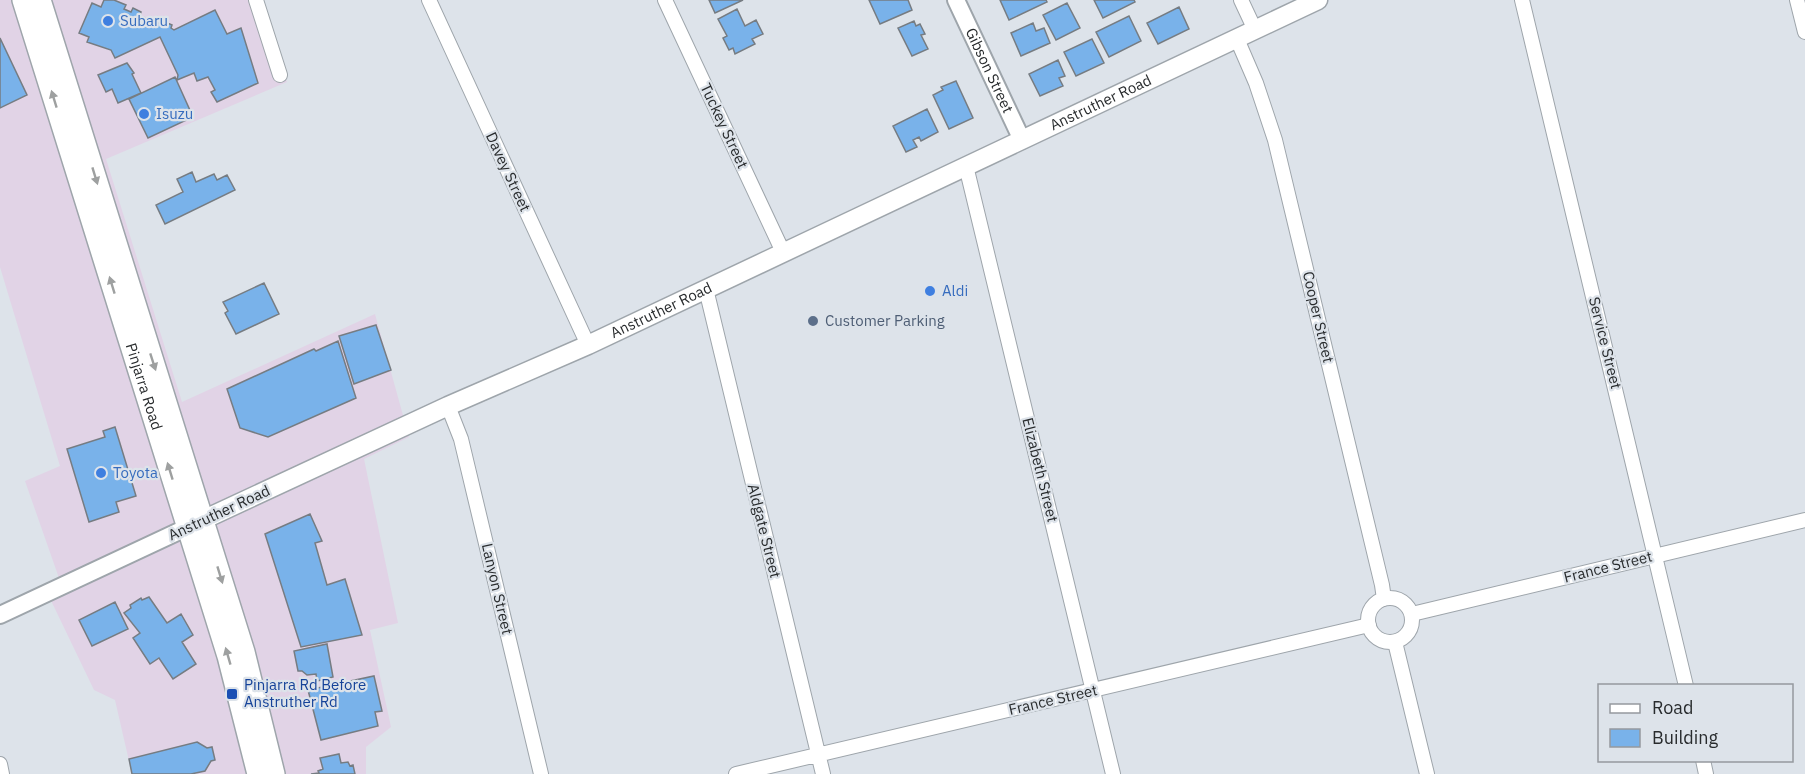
<svg xmlns="http://www.w3.org/2000/svg" width="1805" height="774" font-family="'IBM Plex Sans',sans-serif">
  <style>
    .commercial { fill: #e1d3e6 }
    .building { fill: #79b2ea; stroke: #767c82; stroke-width: 1.5 }
    .lines { fill: none; stroke-linecap: round; stroke-linejoin: round }
    .minor-casing { stroke: #9ea5ab; stroke-width: 16 }
    .tertiary-casing { stroke: #9ea5ab; stroke-width: 20 }
    .secondary-casing { stroke: #9ea5ab; stroke-width: 21 }
    .primary-casing { stroke: #9ea5ab; stroke-width: 24 }
    .minor { stroke: #fff; stroke-width: 14 }
    .tertiary { stroke: #fff; stroke-width: 16 }
    .secondary { stroke: #fff; stroke-width: 18 }
    .primary { stroke: #fff; stroke-width: 21 }
    .oneway { fill: #9ea0a0 }
    .shop-dot { fill: #3f7fe0; stroke: #dde3ea; stroke-width: 2 }
    .service-dot { fill: #5c6f8a; stroke: #dde3ea; stroke-width: 2 }
    .transit-dot { fill: #1a4fb4; stroke: #dde3ea; stroke-width: 2 }
    .labels { text-anchor: middle; stroke-width: 4.5; stroke-linejoin: round; paint-order: stroke }
    .shop-label { font-size: 15px; fill: #366cbe; stroke: #dde3ea; text-anchor: start }
    .street-label { font-size: 15px; fill: #282b2d; stroke: #dde3ea }
    .service-label { font-size: 15px; fill: #4e5e75; stroke: #dde3ea; text-anchor: start }
    .transit-label { font-size: 15px; fill: #164399; stroke: #dde3ea; text-anchor: start }
  </style>
  <rect width="100%" height="100%" fill="#dde3ea"/>
  <path class="commercial" d="M 0,0 L 261,0 L 287,82 L 106,159 L 182,402 L 375,314 L 409,437 L 364,459 L 398,623 L 370,630 L 391,727 L 366,747 L 366,774 L 132,774 L 115,700 L 94,690 L 44,586 L 59,578 L 25,481 L 60,466 L 0,267 Z"/>
  <path class="building" d="M 104,0 L 114,0 L 126,5 L 124,9 L 131,12 L 133,8 L 141,12 L 140,16 L 164,25 L 165,22 L 172,25 L 171,28 L 174,30 L 215,10 L 227,34 L 241,28 L 258,83 L 217,102 L 211,92 L 215,90 L 208,77 L 197,81 L 194,73 L 177,80 L 178,75 L 160,37 L 115,58 L 111,50 L 87,42 L 89,37 L 79,33 L 92,3 L 101,7 Z
    M 709,0 L 743,0 L 715,13 Z
    M 869,0 L 908,0 L 912,10 L 880,24 Z
    M 1000,0 L 1046,0 L 1047,2 L 1009,20 Z
    M 1094,0 L 1134,0 L 1135,2 L 1103,18 Z
    M 1067,3 L 1080,28 L 1056,40 L 1043,15 Z
    M 1179,7 L 1189,29 L 1158,44 L 1147,23 Z
    M 737,9 L 745,26 L 756,20 L 763,34 L 752,39 L 755,44 L 735,54 L 733,48 L 729,50 L 723,38 L 727,36 L 718,19 Z
    M 1129,16 L 1141,41 L 1109,57 L 1096,32 Z
    M 914,21 L 916,26 L 920,24 L 925,34 L 921,35 L 928,49 L 912,56 L 898,28 Z
    M 1033,23 L 1036,31 L 1044,28 L 1050,43 L 1021,56 L 1011,33 Z
    M 0,38 L 27,95 L 0,108 Z
    M 1092,39 L 1104,63 L 1076,76 L 1064,52 Z
    M 1058,60 L 1065,76 L 1059,78 L 1063,86 L 1040,96 L 1029,74 Z
    M 127,63 L 134,73 L 132,74 L 141,93 L 118,103 L 112,89 L 106,92 L 98,75 Z
    M 175,77 L 193,117 L 148,138 L 129,99 Z
    M 956,81 L 973,118 L 949,129 L 933,95 L 943,90 L 941,87 Z
    M 927,109 L 938,132 L 921,141 L 919,137 L 913,140 L 917,147 L 906,152 L 893,126 Z
    M 192,172 L 196,182 L 214,174 L 217,180 L 227,175 L 235,190 L 165,224 L 156,205 L 183,192 L 177,179 Z
    M 264,283 L 279,314 L 236,334 L 225,313 L 228,311 L 223,302 Z
    M 376,325 L 391,370 L 354,384 L 339,336 Z
    M 338,341 L 356,398 L 268,437 L 240,428 L 227,389 L 314,349 L 316,351 Z
    M 115,427 L 136,496 L 116,502 L 119,512 L 89,522 L 67,449 L 105,437 L 103,431 Z
    M 310,514 L 322,541 L 315,543 L 327,585 L 345,579 L 362,635 L 301,647 L 265,534 Z
    M 149,597 L 167,623 L 181,614 L 193,635 L 182,642 L 196,664 L 173,679 L 159,658 L 150,664 L 133,638 L 140,633 L 124,613 L 131,608 L 130,605 L 141,598 L 142,600 Z
    M 115,602 L 128,629 L 92,646 L 79,620 Z
    M 327,644 L 333,677 L 317,681 L 316,674 L 307,675 L 302,671 L 298,671 L 294,651 Z
    M 374,676 L 382,711 L 375,712 L 378,726 L 321,740 L 308,690 Z
    M 197,742 L 207,748 L 212,747 L 215,760 L 211,761 L 205,771 L 191,774 L 132,774 L 129,759 Z
    M 339,754 L 341,763 L 348,762 L 350,766 L 353,765 L 355,774 L 311,774 L 319,773 L 318,771 L 323,769 L 320,758 Z"/>
  <g class="lines">
    <g class="minor-casing">
      <path id="minor" d="M 256,0 L 280,75
        M 429,0 L 588,345
        M 665,0 L 783,252
        M 1241,0 L 1255,30
        M 1522,0 L 1686,686
        M 1797,0 L 1805,32
        M 1237,39 L 1256,83 L 1275,140 L 1382,585 L 1384,599
        M 966,166 L 1113,774
        M 706,289 L 823,774
        M 448,406 L 461,439 L 541,774
        M1368 620a22 22 0 1 1 44 0a22 22 0 1 1-44 0Z
        M 1412,614 L 1805,520
        M 1395,642 L 1427,774
        M 1703,760 L 1706,774
        M 0,764 L 2,774
        M 736,774 L 1369,625"/>
    </g>
    <g class="tertiary-casing">
      <g id="tertiary">
        <path id="s1" d="M 956,0 L 1022,140"/>
        <path d="M 0,615 L 188,527"/>
      </g>
    </g>
    <g class="secondary-casing">
      <g id="secondary">
        <path id="s2" d="M 192,525 L 448,406 L 588,345 L 1318,0"/>
      </g>
    </g>
    <g class="primary-casing">
      <g id="primary">
        <path id="s3" d="M 23,0 L 228,656 L 258,774"/>
        <path d="M 40,0 L 244,652 L 274,774"/>
      </g>
    </g>
    <use href="#minor" class="minor"/>
    <use href="#tertiary" class="tertiary"/>
    <use href="#secondary" class="secondary"/>
    <use href="#primary" class="primary"/>
  </g>
  <defs><path id="oneway-solid" d="M-6-.8H1V-3.2L6.5 0L1 3.2V.8H-6Z" transform="scale(1.5)"/></defs>
  <g class="oneway">
    <use href="#oneway-solid" transform="translate(54 99) rotate(-107)"/>
    <use href="#oneway-solid" transform="translate(95 176) rotate(73)"/>
    <use href="#oneway-solid" transform="translate(112 285) rotate(-107)"/>
    <use href="#oneway-solid" transform="translate(153 362) rotate(72)"/>
    <use href="#oneway-solid" transform="translate(170 471) rotate(-107)"/>
    <use href="#oneway-solid" transform="translate(220 575) rotate(73)"/>
    <use href="#oneway-solid" transform="translate(228 656) rotate(-106)"/>
  </g>
  <g class="shop-dot">
    <circle cx="108" cy="21" r="6"/>
    <circle cx="144" cy="114" r="6"/>
    <circle cx="930" cy="291" r="6"/>
    <circle cx="101" cy="473" r="6"/>
  </g>
  <circle class="service-dot" cx="813" cy="321" r="6"/>
  <rect class="transit-dot" x="226" y="688" width="12" height="12" rx="3"/>
  <g class="labels">
    <g class="shop-label">
      <text x="120" y="26">Subaru</text>
      <text x="156" y="119">Isuzu</text>
      <text x="942" y="296">Aldi</text>
      <text x="113" y="478">Toyota</text>
    </g>
    <g class="street-label">
      <text dy="5" stroke="none"><textPath href="#s1" startOffset="78">Gibson Street</textPath></text>
      <text dy="5" stroke="none"><textPath href="#s2" startOffset="1002">Anstruther Road</textPath></text>
      <text transform="translate(724 126) rotate(65)" y="5">Tuckey Street</text>
      <text transform="translate(508 172) rotate(65)" y="5">Davey Street</text>
      <text dy="5" stroke="none"><textPath href="#s2" startOffset="516">Anstruther Road</textPath></text>
      <text transform="translate(1318 317) rotate(77)" y="5">Cooper Street</text>
      <text transform="translate(1605 343) rotate(76)" y="5">Service Street</text>
      <text dy="5" stroke="none"><textPath href="#s3" startOffset="405">Pinjarra Road</textPath></text>
      <text transform="translate(1040 470) rotate(76)" y="5">Elizabeth Street</text>
      <text transform="translate(219 513) rotate(-25)" y="5">Anstruther Road</text>
      <text transform="translate(764 531) rotate(76)" y="5">Aldgate Street</text>
      <text transform="translate(1608 567) rotate(-14)" y="5">France Street</text>
      <text transform="translate(497 589) rotate(77)" y="5">Lanyon Street</text>
      <text transform="translate(1053 700) rotate(-13)" y="5">France Street</text>
    </g>
    <g class="service-label">
      <text x="825" y="326">Customer Parking</text>
    </g>
    <g class="transit-label">
      <text x="244" y="690">Pinjarra Rd Before<tspan x="244" dy="17">Anstruther Rd</tspan></text>
    </g>
  </g>
  <rect x="1598" y="684" width="195" height="78" fill="#dde3ea" stroke="#95999e" stroke-width="1.5"/>
  <rect x="1610" y="704" width="30" height="9" fill="#ffffff" stroke="#95999e" stroke-width="1.5"/>
  <text x="1652" y="714" font-size="18" fill="#282b2d">Road</text>
  <rect x="1610" y="729" width="30" height="18" fill="#79b2ea" stroke="#95999e" stroke-width="1.5"/>
  <text x="1652" y="744" font-size="18" fill="#282b2d">Building</text>
</svg>
